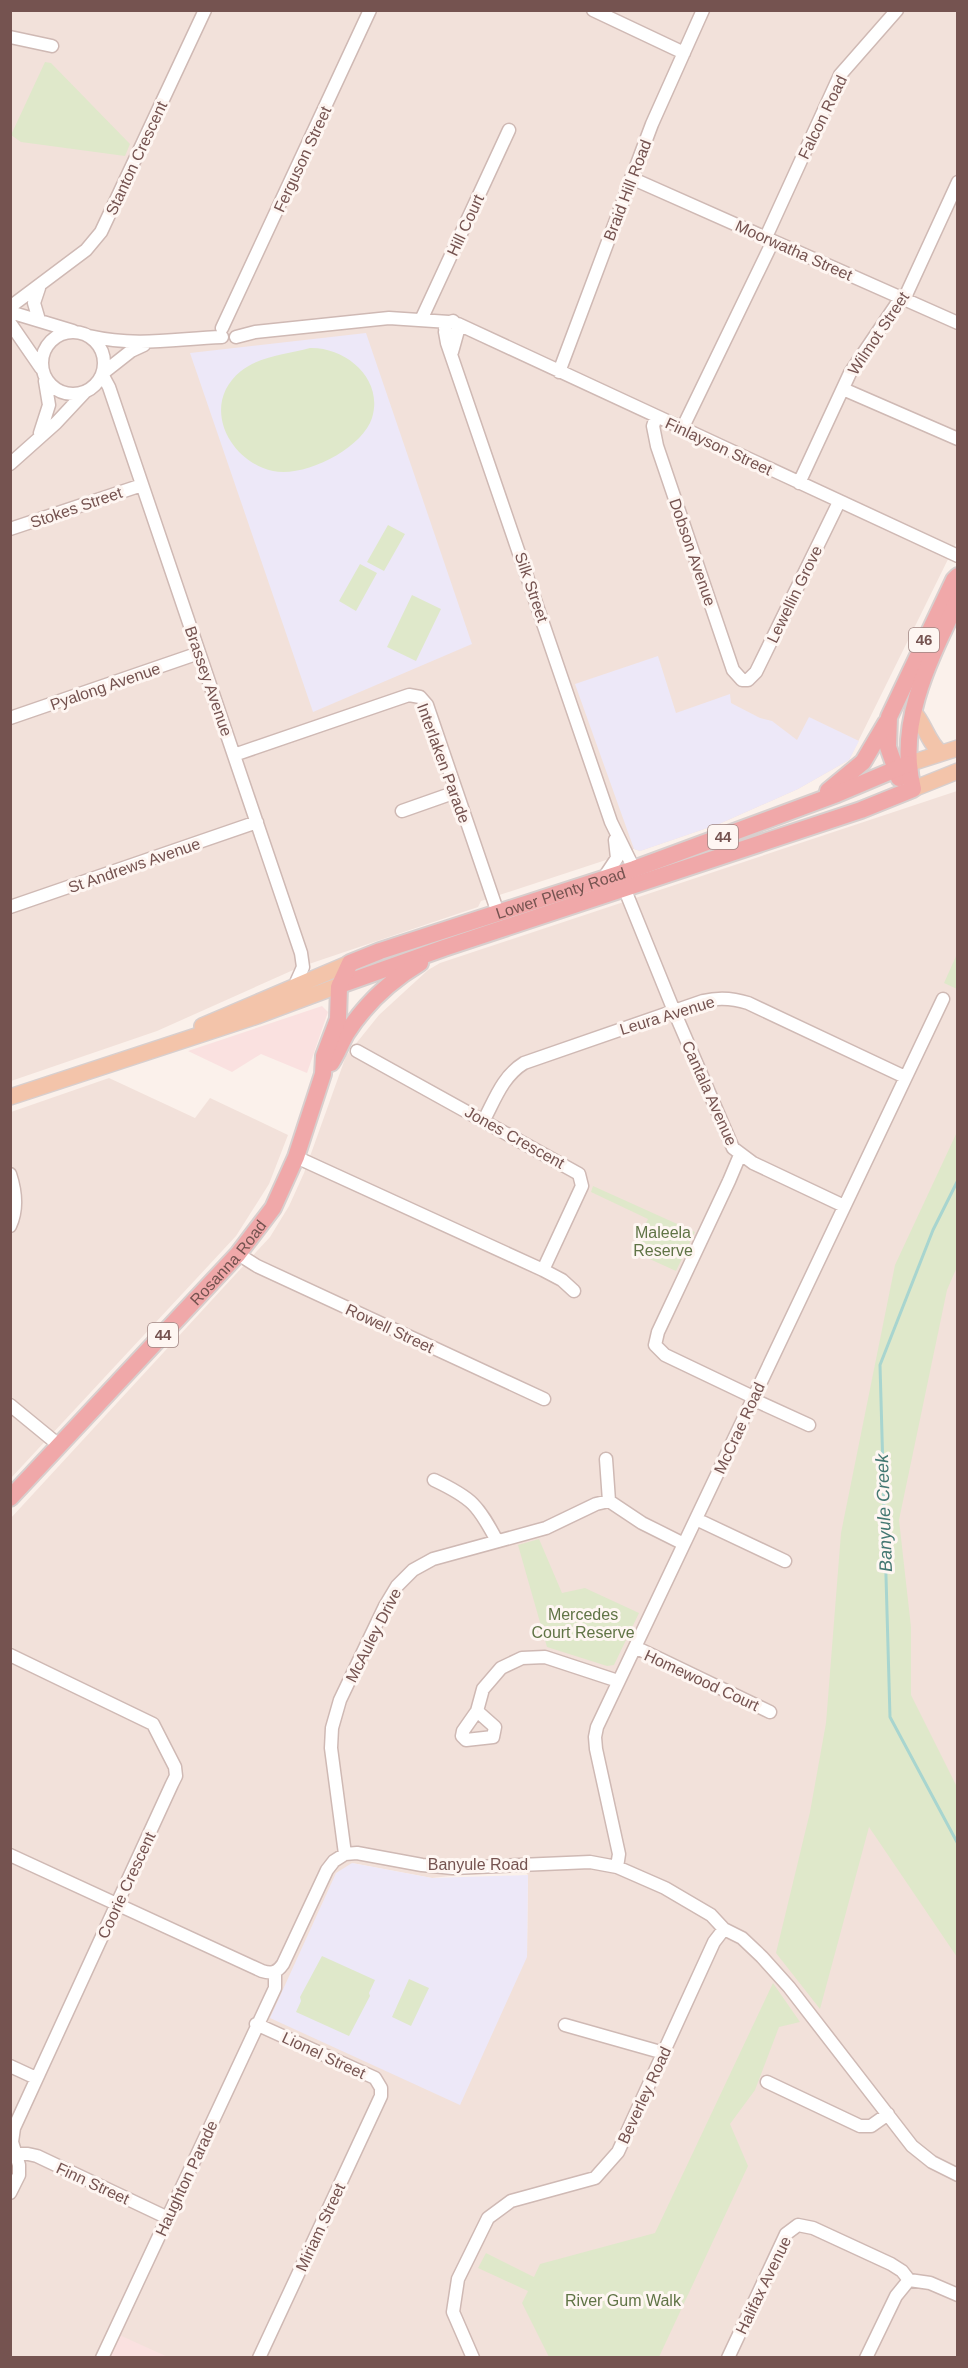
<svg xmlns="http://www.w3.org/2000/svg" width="968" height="2368" font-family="Helvetica,sans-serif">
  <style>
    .residential { fill: #f2e1da; fill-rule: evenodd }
    .commercial { fill: #fae1e0 }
    .education { fill: #ede8f8 }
    .green { fill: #dfe8ca }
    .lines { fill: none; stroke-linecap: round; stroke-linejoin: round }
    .stream { stroke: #a8d5cf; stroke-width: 3 }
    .minor-casing { stroke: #cfb9b4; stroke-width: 15 }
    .major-casing { stroke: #d8cfce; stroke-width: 18 }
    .highway-casing { stroke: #d8cfce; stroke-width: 20 }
    .minor { stroke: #fff; stroke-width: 12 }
    .major { stroke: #f3c4aa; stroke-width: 15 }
    .highway { stroke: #f0a8a9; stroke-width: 16 }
    .labels { text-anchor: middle; stroke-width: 6; stroke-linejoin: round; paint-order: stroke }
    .shield { fill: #fef6f2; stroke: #9e8481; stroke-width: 1.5 }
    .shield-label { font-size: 15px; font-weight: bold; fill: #755350 }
    .street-label { font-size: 16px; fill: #755350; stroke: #fef6f2 }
    .park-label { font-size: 16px; fill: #607446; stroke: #fef6f2 }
    .water-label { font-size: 18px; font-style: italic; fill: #447872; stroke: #fef6f2 }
  </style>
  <rect width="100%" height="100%" fill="#fbf1eb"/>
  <path class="residential" d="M 10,11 L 957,11 L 957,541 L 849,760 L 798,789 L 719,824 L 640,851 L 634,849 L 612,855 L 609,859 L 481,901 L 478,907 L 300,967 L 157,1031 L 11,1081 Z
    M 957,791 L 957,2357 L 11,2357 L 10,1519 L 270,1237 L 289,1206 L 304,1173 L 346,1056 L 379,1015 L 428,970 L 440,963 ZM 352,1863 L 432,1878 L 522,1868 L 528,1875 L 527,1957 Z
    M 109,1078 L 195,1118 L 210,1098 L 288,1135 L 269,1184 L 236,1236 L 11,1478 L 11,1112 Z"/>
  <path class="commercial" d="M 322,1006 L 328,1012 L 307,1073 L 261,1054 L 232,1072 L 188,1051 Z
    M 117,2334 L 168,2357 L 106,2358 Z"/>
  <path class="education" d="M 366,333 L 472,644 L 313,712 L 190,353 Z
    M 658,656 L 676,713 L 730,694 L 731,703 L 760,718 L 772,721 L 797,740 L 809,717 L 859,741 L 849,760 L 798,789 L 719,824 L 640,851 L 634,849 L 575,684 Z
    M 352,1863 L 432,1878 L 528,1875 L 527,1957 L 460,2105 L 270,2018 L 336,1873 Z"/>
  <path class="green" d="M 45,62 L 51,63 L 130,144 L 125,156 L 21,142 L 11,135 Z
    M 310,348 C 346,347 384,379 372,418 C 362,449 304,478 273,471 C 228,461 200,404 241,371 C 260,356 288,354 310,348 Z
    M 388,525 L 405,534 L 384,571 L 367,562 Z
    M 360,564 L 377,573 L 356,611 L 339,601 Z
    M 412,595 L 441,609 L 416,661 L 387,647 Z
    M 957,954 L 957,989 L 944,983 Z
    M 957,1132 L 957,1267 L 947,1290 L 899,1520 L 911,1627 L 911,1695 L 957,1787 L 957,1957 L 869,1827 L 820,2009 L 776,1953 L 810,1812 L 826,1723 L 841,1533 L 895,1265 Z
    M 593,1186 L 695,1232 L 676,1271 L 632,1251 L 648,1219 L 591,1192 Z
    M 539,1539 L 562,1593 L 585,1588 L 639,1613 L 614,1665 L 607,1666 L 547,1647 L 518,1545 Z
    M 322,1956 L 375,1980 L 369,1993 L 370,1996 L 349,2036 L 296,2012 L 301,2001 L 300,1997 Z
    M 409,1979 L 429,1988 L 411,2026 L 392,2017 Z
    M 773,1983 L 800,2022 L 779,2027 L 755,2090 L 730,2124 L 748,2166 L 659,2357 L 549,2357 L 522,2303 L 528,2291 L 478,2268 L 486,2253 L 534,2277 L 540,2264 L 655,2233 Z"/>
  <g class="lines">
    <path class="stream" d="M 958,1180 L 933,1230 L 880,1365 L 890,1717 L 958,1844"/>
    <g class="minor-casing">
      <path id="minor" d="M 593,10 L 684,53
        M 10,37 L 52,46
        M 631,178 L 958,323
        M 766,237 L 840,75 L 897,10
        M 39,288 L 34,303 L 39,320
        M 10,307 L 86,250 L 101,232 L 205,10
        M 10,312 L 73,331
        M 421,320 L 509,130
        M 10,323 L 41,368
        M 458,324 L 958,556
        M 222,328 L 370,10
        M42 363a31 31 0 1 1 62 0a31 31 0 1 1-62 0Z
        M 445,332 L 447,343 L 611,822 L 634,869
        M 89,336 C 138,347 173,339 222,337
        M 236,337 L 255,332 L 389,318 L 449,322
        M 452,352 L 459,327 L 453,321 L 447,323 L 445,328 L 447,334 L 456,335
        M 559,372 L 652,124 L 703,10
        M 103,373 L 131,351 L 144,345
        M 102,374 L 109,387 L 301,953 L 303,967 L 295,985
        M 843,389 L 958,439
        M 656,417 L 653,426 L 657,446 L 733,670 L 742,680 L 748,680 L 756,672 L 839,502
        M 682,429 L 773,241
        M 40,433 L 49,405 L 45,381
        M 10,464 L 56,423 L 85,392
        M 799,483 L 850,373 L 898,302 L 906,295 L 958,182
        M 10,529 L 142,485
        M 10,718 L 199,653
        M 234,755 L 409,695 L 420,697 L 427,705 L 498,913
        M 402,811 L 456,792
        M 603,879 L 617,858 L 615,840
        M 625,890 L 674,1011 L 733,1148 L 753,1163 L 844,1206
        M 10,907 L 257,822
        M 484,1120 C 495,1099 503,1076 524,1063 L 703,1001 C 719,997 733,998 748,1003 L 905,1077
        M 740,1155 L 729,1181 L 658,1332 L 655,1345 L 665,1355 L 753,1397
        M 296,1157 L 543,1270 L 582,1186 L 579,1174 L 357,1051
        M 10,1174 C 16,1192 18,1209 10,1226
        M 238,1254 L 257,1266 L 544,1399
        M 543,1270 L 562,1280 L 574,1291
        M 752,1399 L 809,1425
        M 10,1405 L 60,1446
        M 606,1459 L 609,1501
        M 434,1480 C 472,1498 478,1505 497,1541
        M 696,1519 L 785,1561
        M 635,1647 L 770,1712
        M 10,1655 L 153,1724 L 175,1767 L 176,1776 L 172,1784 L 14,2128 L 12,2142 L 19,2165 L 19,2175 L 10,2193
        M 477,1711 L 495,1727 L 493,1737 L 466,1740 L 462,1736 L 463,1731 L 477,1711 L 483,1689 L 501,1668 L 522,1658 L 545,1657 L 618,1681
        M 345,1854 L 331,1748 L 332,1728 L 340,1700 L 385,1606 L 397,1586 L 413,1570 L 433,1559 L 546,1528 L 596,1504 L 609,1501 L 642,1523 L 684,1544
        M 10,1855 L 262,1971 C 271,1974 277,1973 283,1964 L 327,1870 L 334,1861 L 345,1854 L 357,1853 L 422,1865 L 453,1868 L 590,1862 L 617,1867 L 665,1888 L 711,1915 L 724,1929 L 742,1938 L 762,1957 L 789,1987 L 912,2146 L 932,2162 L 958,2175
        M 617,1867 L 619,1854 L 596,1749 L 595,1737 L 597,1727 L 943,999
        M 256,2024 L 375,2078 L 381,2088 L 381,2096 L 259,2358
        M 565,2025 L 664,2053
        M 10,2066 L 36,2078
        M 767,2082 L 860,2126 L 871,2126 L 888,2114
        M 17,2154 L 28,2154 L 37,2156 L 168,2218
        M 102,2358 L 275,1988 L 275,1972
        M 473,2358 L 453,2312 L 458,2279 L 488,2218 L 511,2201 L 595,2178 L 618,2152 L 714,1942 L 724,1929
        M 728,2358 L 786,2234 L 798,2225 L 813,2228 L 891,2264 L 902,2271 L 909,2280 L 930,2283 L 958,2295
        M 866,2358 L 896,2296 L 909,2280"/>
    </g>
    <g class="major-casing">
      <path id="major" d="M 913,711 C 925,724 927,741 941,753
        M 908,764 L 958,748
        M 913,789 L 958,771
        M 202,1026 L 350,963
        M 10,1097 L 257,1016 L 340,985"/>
    </g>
    <g class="highway-casing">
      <g id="highway">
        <path d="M 899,778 L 888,747 L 889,717 L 954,580 L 958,576"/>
        <path d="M 828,791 L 863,762 L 886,723"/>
        <path d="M 340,985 L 444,948 L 861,810 L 913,789 C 896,723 930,659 958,600"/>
        <path d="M 331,1063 C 337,1054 341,1043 346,1034 C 365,1004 390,981 420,963"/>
        <path id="s1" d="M 10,1498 L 238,1254 L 273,1208 L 296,1157 L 323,1074 L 324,1056 L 338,1019 L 339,987 L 350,963 L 380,951 L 634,869 L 837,794 L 908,764"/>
      </g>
    </g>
    <use href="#minor" class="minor"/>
    <use href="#major" class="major"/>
    <use href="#highway" class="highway"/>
  </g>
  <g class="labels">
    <g class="shield">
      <rect x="909" y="628" width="30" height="24" rx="4.5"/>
      <rect x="708" y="825" width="30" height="24" rx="4.5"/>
      <rect x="148" y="1323" width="30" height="24" rx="4.5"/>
    </g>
    <g class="shield-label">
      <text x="924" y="645">46</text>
      <text x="723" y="842">44</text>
      <text x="163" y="1340">44</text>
    </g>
    <g class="street-label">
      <text transform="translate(822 117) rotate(-64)" y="6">Falcon Road</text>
      <text transform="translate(136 158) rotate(-65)" y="6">Stanton Crescent</text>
      <text transform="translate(302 159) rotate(-65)" y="6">Ferguson Street</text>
      <text transform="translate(627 190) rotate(-69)" y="6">Braid Hill Road</text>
      <text transform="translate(465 225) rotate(-65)" y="6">Hill Court</text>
      <text transform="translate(794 250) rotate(24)" y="6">Moorwatha Street</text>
      <text transform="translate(878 333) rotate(-56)" y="6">Wilmot Street</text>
      <text transform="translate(719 446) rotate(25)" y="6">Finlayson Street</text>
      <text transform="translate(76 507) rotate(-19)" y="6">Stokes Street</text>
      <text transform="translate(693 552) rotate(71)" y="6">Dobson Avenue</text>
      <text transform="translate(532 587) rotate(71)" y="6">Silk Street</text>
      <text transform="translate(794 594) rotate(-64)" y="6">Lewellin Grove</text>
      <text transform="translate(209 681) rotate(71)" y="6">Brassey Avenue</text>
      <text transform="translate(105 686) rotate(-19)" y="6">Pyalong Avenue</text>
      <text transform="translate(444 763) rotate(70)" y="6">Interlaken Parade</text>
      <text transform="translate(134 865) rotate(-19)" y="6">St Andrews Avenue</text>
      <text dy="6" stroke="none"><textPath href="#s1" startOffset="873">Lower Plenty Road</textPath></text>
      <text transform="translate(667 1015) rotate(-17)" y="6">Leura Avenue</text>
      <text transform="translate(710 1093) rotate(66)" y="6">Cantala Avenue</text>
      <text transform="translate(515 1137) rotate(29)" y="6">Jones Crescent</text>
      <text dy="6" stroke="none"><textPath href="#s1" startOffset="321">Rosanna Road</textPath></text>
      <text transform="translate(390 1328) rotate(25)" y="6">Rowell Street</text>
      <text transform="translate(739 1428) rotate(-65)" y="6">McCrae Road</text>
      <text transform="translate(373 1635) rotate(-63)" y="6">McAuley Drive</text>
      <text transform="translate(702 1680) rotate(25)" y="6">Homewood Court</text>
      <text x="478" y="1870">Banyule Road</text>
      <text transform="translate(126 1885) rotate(-65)" y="6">Coorie Crescent</text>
      <text transform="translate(324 2055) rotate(25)" y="6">Lionel Street</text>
      <text transform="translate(644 2095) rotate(-65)" y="6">Beverley Road</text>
      <text transform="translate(186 2178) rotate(-65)" y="6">Haughton Parade</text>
      <text transform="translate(93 2183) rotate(25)" y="6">Finn Street</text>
      <text transform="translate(320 2227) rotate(-65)" y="6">Miriam Street</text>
      <text transform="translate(763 2285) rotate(-64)" y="6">Halifax Avenue</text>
    </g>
    <g class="park-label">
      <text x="663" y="1238">Maleela<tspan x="663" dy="18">Reserve</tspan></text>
      <text x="583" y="1620">Mercedes<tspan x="583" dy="18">Court Reserve</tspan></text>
      <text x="623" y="2306">River Gum Walk</text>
    </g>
    <g class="water-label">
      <text transform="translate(884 1513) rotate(-92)" y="6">Banyule Creek</text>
    </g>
  </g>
  <rect width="968" height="2368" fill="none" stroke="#755350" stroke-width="24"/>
</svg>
